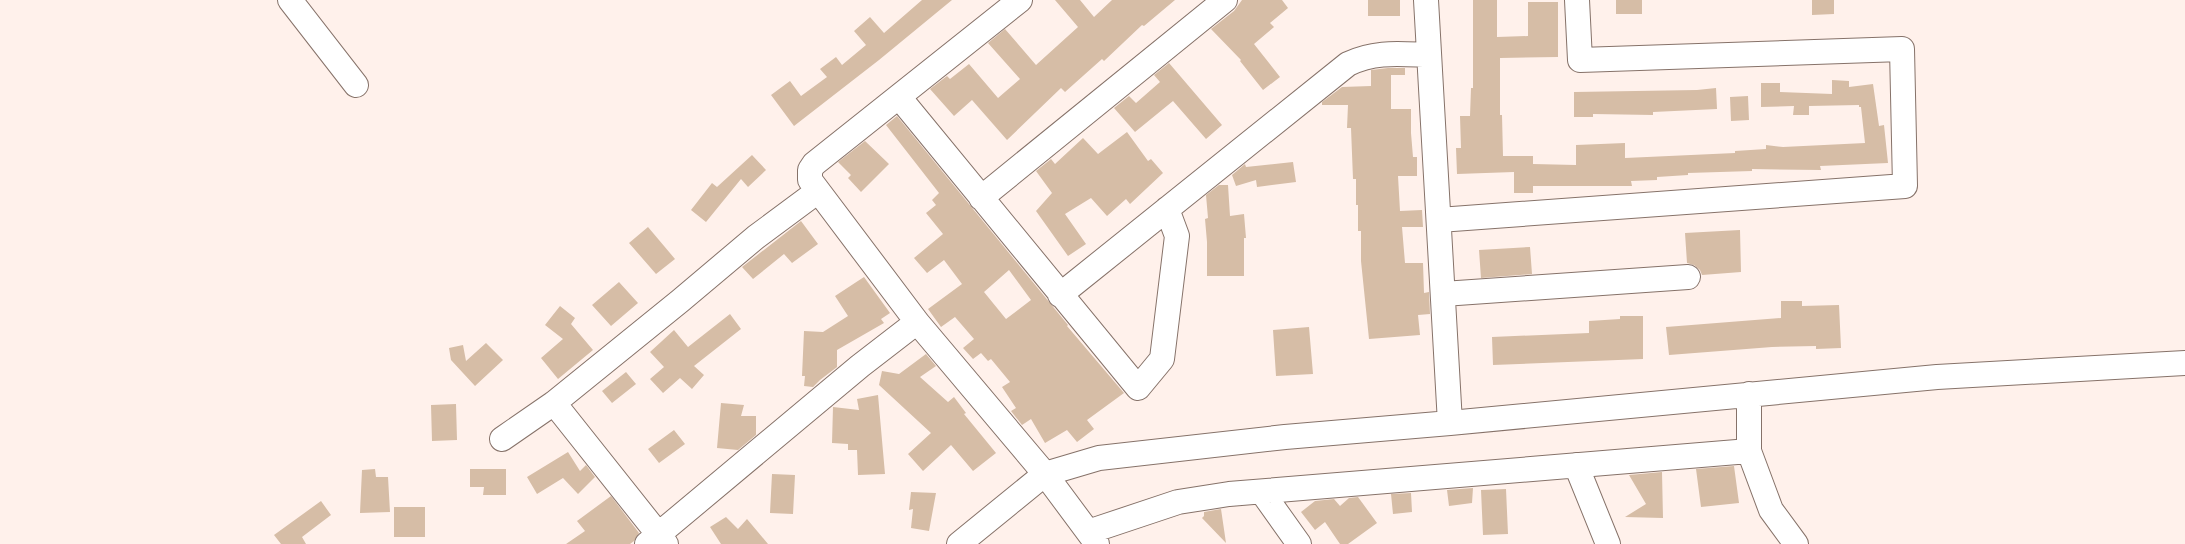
<svg xmlns="http://www.w3.org/2000/svg" width="2185" height="544" font-family="Raleway,sans-serif">
  <style>
    .building { fill: #d6bda6; fill-rule: evenodd }
    .lines { fill: none; stroke-linecap: round; stroke-linejoin: round }
    .minor-casing { stroke: #867269; stroke-width: 26 }
    .minor { stroke: #fff; stroke-width: 24 }
  </style>
  <rect width="100%" height="100%" fill="#fff1eb"/>
  <path class="building" d="M 922,0 L 952,0 L 879,60 L 794,126 L 771,95 L 790,81 L 801,96 L 827,77 L 820,69 L 836,57 L 842,65 L 866,45 L 854,31 L 870,17 L 884,33 Z
    M 1055,0 L 1080,0 L 1094,17 L 1112,0 L 1175,0 L 1144,26 L 1142,25 L 1104,61 L 1102,59 L 1065,92 L 1061,88 L 1007,140 L 972,100 L 954,116 L 930,89 L 947,76 L 950,79 L 969,64 L 998,98 L 1020,79 L 988,43 L 1005,29 L 1036,65 L 1078,27 Z
    M 1242,0 L 1282,0 L 1288,8 L 1270,23 L 1274,27 L 1254,44 L 1280,77 L 1263,90 L 1240,61 L 1241,60 L 1211,29 L 1234,11 Z
    M 1368,0 L 1400,0 L 1400,16 L 1368,16 Z
    M 1473,0 L 1497,0 L 1497,37 L 1528,36 L 1528,2 L 1558,2 L 1558,57 L 1500,58 L 1500,115 L 1502,115 L 1503,156 L 1533,156 L 1533,164 L 1576,165 L 1576,145 L 1625,143 L 1625,158 L 1735,153 L 1735,151 L 1766,149 L 1766,145 L 1783,147 L 1865,143 L 1861,107 L 1859,107 L 1859,105 L 1809,106 L 1809,115 L 1793,115 L 1794,106 L 1761,107 L 1761,83 L 1780,83 L 1780,92 L 1832,94 L 1832,80 L 1849,81 L 1849,87 L 1873,84 L 1879,126 L 1884,125 L 1888,163 L 1820,166 L 1821,170 L 1752,169 L 1752,171 L 1688,173 L 1688,175 L 1657,177 L 1657,180 L 1631,181 L 1632,186 L 1533,186 L 1533,193 L 1514,193 L 1514,172 L 1457,174 L 1456,148 L 1461,148 L 1460,116 L 1470,116 L 1471,88 L 1473,88 Z
    M 1616,0 L 1642,0 L 1642,14 L 1616,14 Z
    M 1812,0 L 1834,0 L 1834,14 L 1812,15 Z
    M 1169,63 L 1222,125 L 1206,139 L 1173,101 L 1135,132 L 1114,108 L 1129,96 L 1136,103 L 1160,82 L 1154,75 Z
    M 1388,68 L 1405,68 L 1405,75 L 1391,75 L 1391,109 L 1411,109 L 1411,133 L 1413,157 L 1417,157 L 1417,176 L 1398,176 L 1400,211 L 1422,210 L 1423,227 L 1402,227 L 1405,263 L 1423,263 L 1424,293 L 1429,292 L 1430,314 L 1418,315 L 1420,335 L 1369,339 L 1361,261 L 1361,231 L 1358,231 L 1358,205 L 1356,205 L 1356,179 L 1353,179 L 1351,128 L 1347,128 L 1348,105 L 1322,105 L 1322,102 L 1342,87 L 1371,86 L 1371,70 Z
    M 1716,88 L 1717,109 L 1653,112 L 1653,115 L 1593,114 L 1593,117 L 1574,117 L 1574,92 L 1697,90 Z
    M 1748,96 L 1749,120 L 1731,121 L 1730,97 Z
    M 897,116 L 1068,325 L 1067,326 L 1124,393 L 1087,420 L 1094,429 L 1077,442 L 1067,430 L 1045,443 L 1031,419 L 1022,425 L 1011,411 L 1016,408 L 1002,387 L 1010,382 L 991,359 L 988,361 L 981,353 L 973,359 L 963,348 L 974,339 L 955,317 L 941,327 L 928,309 L 962,284 L 944,260 L 927,273 L 914,258 L 943,234 L 926,213 L 936,205 L 932,200 L 939,193 L 886,125 ZM 1009,270 L 1031,300 L 1006,319 L 984,292 Z
    M 1127,132 L 1148,161 L 1151,159 L 1163,173 L 1130,204 L 1126,199 L 1107,216 L 1091,198 L 1065,214 L 1086,244 L 1068,256 L 1036,211 L 1052,193 L 1036,171 L 1051,159 L 1055,164 L 1083,138 L 1098,154 Z
    M 865,141 L 889,164 L 861,192 L 848,178 L 851,175 L 838,162 Z
    M 752,155 L 766,170 L 748,187 L 741,179 L 706,222 L 691,210 L 712,183 L 717,187 Z
    M 1293,162 L 1296,182 L 1257,187 L 1256,180 L 1236,186 L 1232,175 L 1245,164 L 1246,167 Z
    M 1219,185 L 1228,185 L 1230,216 L 1244,214 L 1246,238 L 1244,238 L 1244,276 L 1207,276 L 1207,242 L 1205,219 L 1208,218 L 1206,195 Z
    M 801,221 L 818,244 L 792,263 L 784,254 L 753,279 L 742,267 Z
    M 648,227 L 675,259 L 656,274 L 629,243 Z
    M 1740,230 L 1741,272 L 1702,275 L 1700,270 L 1694,265 L 1687,263 L 1685,233 Z
    M 1530,247 L 1532,274 L 1481,278 L 1479,250 Z
    M 864,277 L 890,313 L 881,319 L 884,323 L 837,350 L 837,367 L 820,380 L 813,387 L 804,386 L 805,376 L 802,376 L 804,331 L 823,332 L 848,316 L 835,296 Z
    M 619,282 L 638,303 L 611,326 L 592,305 Z
    M 1781,301 L 1802,301 L 1802,306 L 1839,305 L 1841,348 L 1816,349 L 1816,346 L 1772,347 L 1669,355 L 1666,327 L 1781,318 Z
    M 560,306 L 575,318 L 571,324 L 593,350 L 558,379 L 541,358 L 563,339 L 545,325 Z
    M 730,314 L 741,329 L 694,366 L 704,375 L 692,389 L 680,378 L 663,393 L 650,379 L 664,367 L 650,352 L 674,330 L 688,347 Z
    M 1620,316 L 1643,316 L 1643,359 L 1493,365 L 1492,337 L 1589,333 L 1589,321 L 1620,319 Z
    M 1309,327 L 1313,374 L 1276,376 L 1273,330 Z
    M 486,343 L 503,360 L 475,386 L 451,360 L 449,348 L 463,345 L 466,361 Z
    M 926,354 L 936,366 L 920,377 L 948,402 L 954,397 L 966,413 L 964,414 L 996,453 L 973,471 L 951,445 L 923,471 L 908,454 L 931,433 L 879,385 L 882,371 L 899,374 Z
    M 626,372 L 636,384 L 612,403 L 602,391 Z
    M 878,395 L 885,474 L 858,475 L 857,450 L 848,450 L 848,444 L 832,443 L 833,407 L 859,410 L 857,399 Z
    M 721,403 L 744,405 L 741,416 L 756,416 L 756,435 L 738,450 L 717,448 Z
    M 456,404 L 457,440 L 432,441 L 431,405 Z
    M 674,430 L 685,444 L 659,463 L 648,449 Z
    M 568,452 L 580,471 L 586,465 L 595,477 L 578,494 L 563,478 L 537,494 L 527,477 Z
    M 1734,466 L 1739,503 L 1701,507 L 1696,469 Z
    M 375,469 L 376,477 L 388,477 L 390,512 L 360,513 L 362,470 Z
    M 470,469 L 506,469 L 506,495 L 483,495 L 484,487 L 470,487 Z
    M 1662,472 L 1663,518 L 1625,517 L 1646,504 L 1629,475 Z
    M 772,474 L 795,475 L 793,514 L 770,513 Z
    M 1473,488 L 1472,503 L 1449,506 L 1447,490 Z
    M 1506,489 L 1508,534 L 1483,535 L 1481,490 Z
    M 911,492 L 936,493 L 929,531 L 911,528 L 913,509 L 909,510 Z
    M 1411,493 L 1412,512 L 1393,514 L 1391,494 Z
    M 611,496 L 639,533 L 634,541 L 630,544 L 566,544 L 585,531 L 577,521 Z
    M 1358,497 L 1377,523 L 1348,544 L 1340,544 L 1325,522 L 1315,530 L 1301,512 L 1315,501 L 1334,499 L 1340,506 L 1349,498 Z
    M 321,501 L 331,515 L 302,537 L 306,544 L 281,544 L 274,535 Z
    M 394,507 L 425,507 L 425,537 L 394,537 Z
    M 1221,509 L 1226,543 L 1202,518 L 1204,516 L 1204,512 Z
    M 726,517 L 738,529 L 747,519 L 768,544 L 721,544 L 710,527 Z"/>
  <g class="lines">
    <g class="minor-casing">
      <path id="minor" d="M 290,0 L 356,85
        M 1020,0 L 814,164 L 810,170 L 810,180 L 917,322 L 1045,474 L 1097,544
        M 1426,0 L 1450,423
        M 899,97 L 1138,388 L 1162,359 L 1177,236 L 1167,209
        M 981,198 L 1225,0
        M 1439,220 L 1905,186 L 1902,49 L 1580,60 L 1577,0
        M 1443,294 L 1688,277
        M 1060,295 L 1348,64 C 1375,51 1399,54 1428,55
        M 1749,394 L 1749,451 L 1771,510 L 1796,544
        M 554,403 L 666,544
        M 502,439 L 554,403 L 680,301 L 756,237 L 818,191
        M 1576,465 L 1608,544
        M 1262,492 L 1299,544
        M 1088,532 L 1178,502 L 1229,494 L 1749,451
        M 647,544 L 860,366 L 917,322
        M 959,544 L 1045,474 L 1099,458 L 1285,437 L 1450,423 L 1937,377 L 2185,363"/>
    </g>
    <use href="#minor" class="minor"/>
  </g>
</svg>
